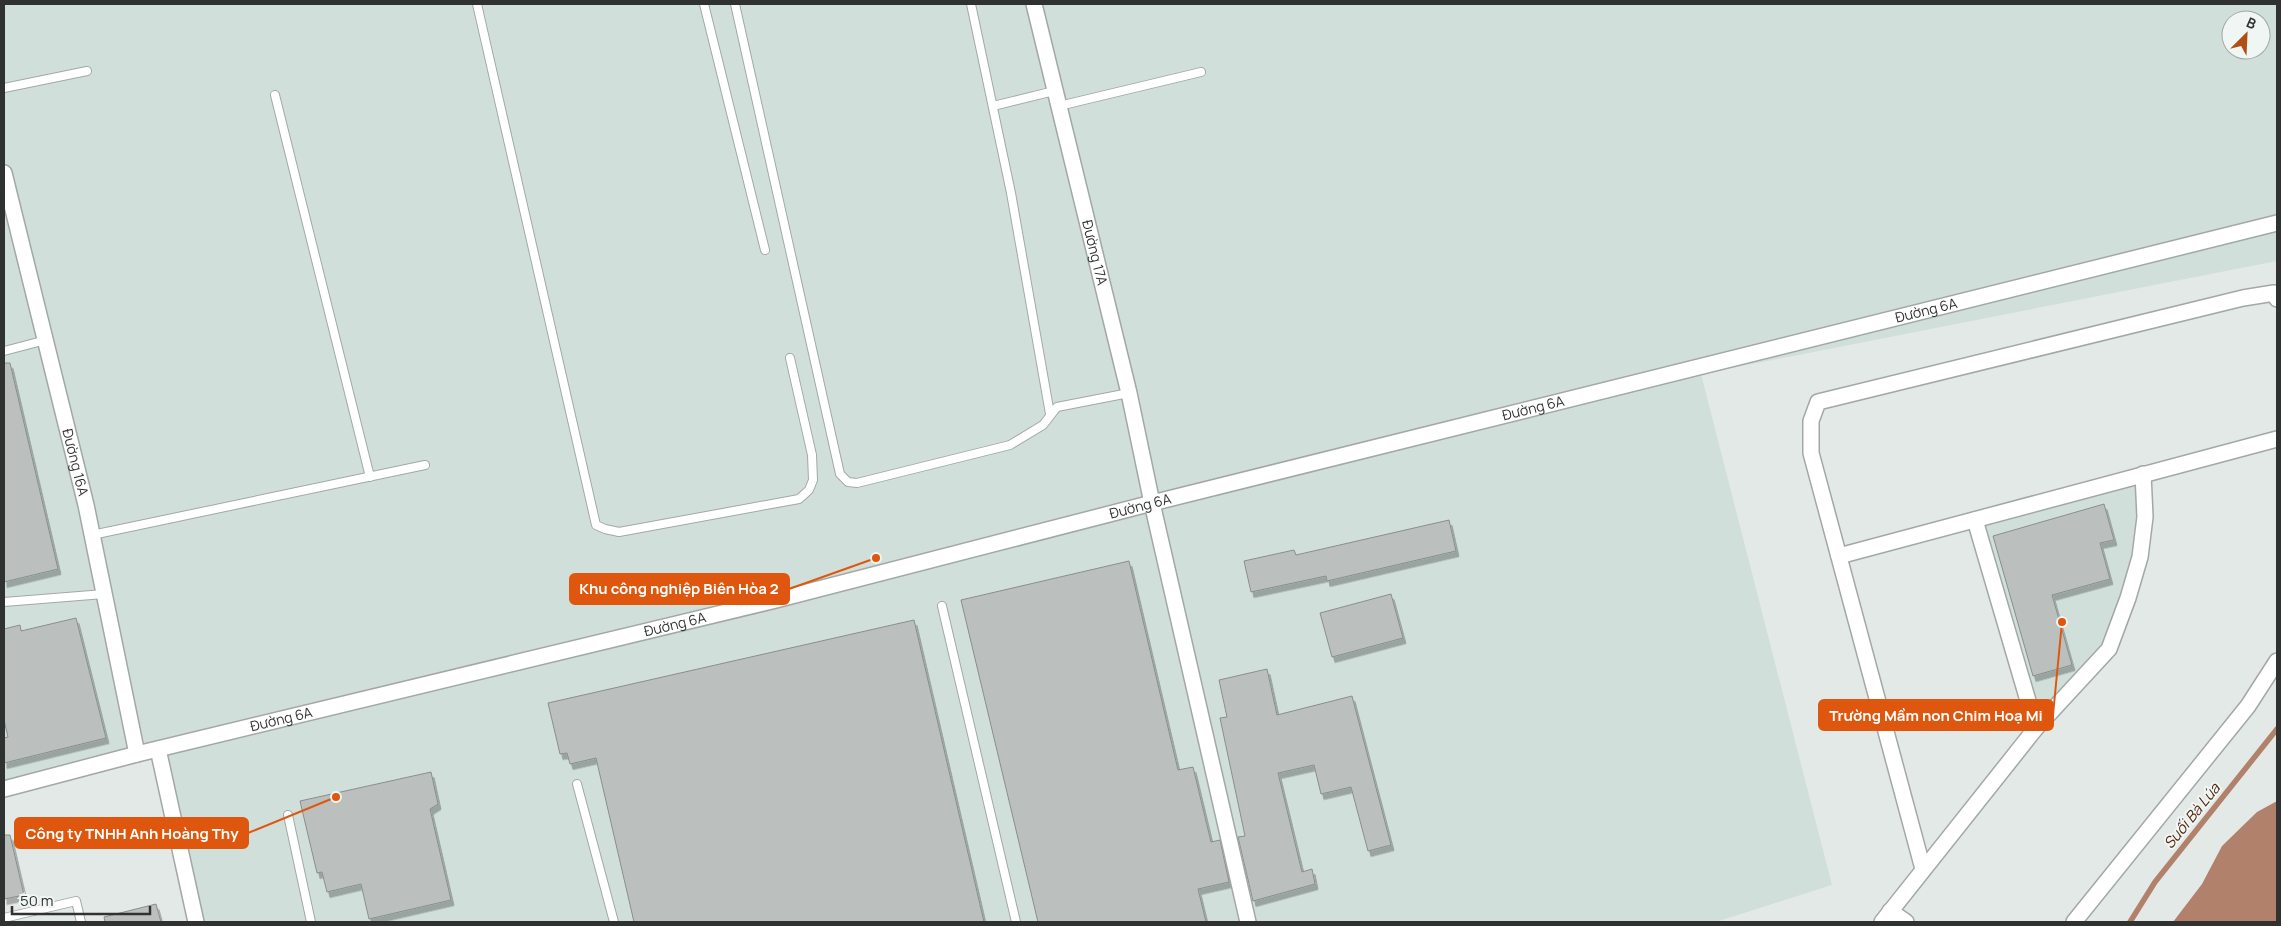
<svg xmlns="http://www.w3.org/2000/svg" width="2281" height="926" font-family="Manrope,sans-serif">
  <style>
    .built { fill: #d1dfdb; fill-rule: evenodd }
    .water { fill: #b1816c }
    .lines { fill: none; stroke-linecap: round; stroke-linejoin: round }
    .stream { stroke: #b1816c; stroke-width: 5.5 }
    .building { fill: #bbc0be; stroke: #898e8d; filter: url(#shadow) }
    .service-casing { stroke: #a3a8a6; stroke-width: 10 }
    .minor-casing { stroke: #a3a8a6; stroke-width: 18 }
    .service { stroke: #fff; stroke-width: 8 }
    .minor { stroke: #fff; stroke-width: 15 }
    .labels { text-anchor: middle; stroke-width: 4; stroke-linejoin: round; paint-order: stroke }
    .street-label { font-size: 14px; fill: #303231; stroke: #f0f6f4 }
    .water-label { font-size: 15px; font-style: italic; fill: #54260d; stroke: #f0f6f4 }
    .leader { fill: none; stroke: #df570e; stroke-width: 2 }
    .callout-dot { fill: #df570e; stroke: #f0f6f4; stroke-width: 2 }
    .callout { fill: #df570e; stroke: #df570e; stroke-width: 2 }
    .callout-label { font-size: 15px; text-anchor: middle; font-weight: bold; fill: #fff }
  </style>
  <defs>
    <filter id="shadow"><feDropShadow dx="3" dy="5.5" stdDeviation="0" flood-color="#0004"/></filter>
  </defs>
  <rect width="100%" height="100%" fill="#e3e9e7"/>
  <path class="built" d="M 4,4 L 2277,4 L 2277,261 L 1701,374 L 1832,885 L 1716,922 L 203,922 L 163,741 L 4,782 ZM 2231,20 L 2261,20 L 2261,50 L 2231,50 Z
    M 2137,483 L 2139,518 L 2133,556 L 2104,646 L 2039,715 L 1983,525 Z"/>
  <path class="water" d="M 2277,801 L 2277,922 L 2173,922 L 2202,884 L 2222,846 L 2257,812 Z"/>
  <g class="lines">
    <path class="stream" d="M 2130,922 L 2155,882 L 2277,729"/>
  </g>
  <path class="building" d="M 4,363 L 10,363 L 58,569 L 4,582 Z
    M 2104,504 L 2114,540 L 2100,543 L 2110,579 L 2052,595 L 2072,665 L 2033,676 L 1993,536 Z
    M 1449,520 L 1456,551 L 1327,581 L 1326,576 L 1251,592 L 1244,561 L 1294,550 L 1296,555 Z
    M 1129,561 L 1178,770 L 1193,767 L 1211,842 L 1220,840 L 1229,882 L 1198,889 L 1206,922 L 1038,922 L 961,600 Z
    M 1391,594 L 1403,638 L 1332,657 L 1320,613 Z
    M 76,618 L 106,738 L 4,763 L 4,738 L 8,737 L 4,720 L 4,629 L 20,625 L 21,631 Z
    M 914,620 L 984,922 L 634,922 L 596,758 L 570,764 L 567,753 L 560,754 L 548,703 Z
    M 1267,669 L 1277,715 L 1352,696 L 1391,845 L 1368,851 L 1351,787 L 1321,794 L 1314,765 L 1278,773 L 1302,872 L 1312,869 L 1315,884 L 1253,901 L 1238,837 L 1245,836 L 1220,718 L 1227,717 L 1219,680 Z
    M 431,772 L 438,804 L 430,809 L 451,900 L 369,919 L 361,884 L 327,892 L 322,872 L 317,873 L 300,801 Z
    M 4,835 L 10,835 L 24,895 L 4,899 Z
    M 156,904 L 161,922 L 105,922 L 104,917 Z"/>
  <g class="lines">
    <g class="service-casing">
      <path id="service" d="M 477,4 L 596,525 L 605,529 L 619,532 L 799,499 L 809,490 L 813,480 L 812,455 L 790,358
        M 704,4 L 765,250
        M 735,4 L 840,474 L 848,482 L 857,483 L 1010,445 L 1043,425 L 1057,407 L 1129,393
        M 971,4 L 1011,193 L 1050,414
        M 4,88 L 87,71
        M 275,95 L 370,477
        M 993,106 L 1054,91
        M 1059,106 L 1201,72
        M 4,351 L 46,340
        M 92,535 L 425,465
        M 4,602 L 104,594
        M 942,606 L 1016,922
        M 577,784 L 614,922
        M 288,815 L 311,922
        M 4,918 L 76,901 L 81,922"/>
    </g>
    <g class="minor-casing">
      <g id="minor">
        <path id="s1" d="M 1034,4 L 1129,393 L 1152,503 L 1248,922"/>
        <path id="s2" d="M 4,173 L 86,505 L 137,754"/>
        <path d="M 1975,520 L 2036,728"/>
        <path d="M 1839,556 L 2277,439"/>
        <path d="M 158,749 L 196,922"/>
        <path id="s3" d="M 4,789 L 137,754 L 776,600 L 1152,503 L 2277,223"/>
        <path d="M 1923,869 L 1811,453 L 1811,421 L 1818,402 L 2243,298 L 2274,293 L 2277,299"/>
        <path d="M 1890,911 L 1906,922"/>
        <path d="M 1882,922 L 2036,728 L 2109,649 L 2128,598 L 2140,557 L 2145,517 L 2143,474"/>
        <path d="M 2074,922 L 2248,706 L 2277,661"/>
      </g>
    </g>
    <use href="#service" class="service"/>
    <use href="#minor" class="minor"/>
  </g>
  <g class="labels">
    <g class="street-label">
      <text dy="5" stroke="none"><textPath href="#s1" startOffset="256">Đường 17A</textPath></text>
      <text dy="5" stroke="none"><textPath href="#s3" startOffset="1981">Đường 6A</textPath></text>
      <text dy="5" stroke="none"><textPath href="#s3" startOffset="1576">Đường 6A</textPath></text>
      <text dy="5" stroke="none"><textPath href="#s2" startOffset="298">Đường 16A</textPath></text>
      <text dy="5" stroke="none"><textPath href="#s3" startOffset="1171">Đường 6A</textPath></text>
      <text dy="5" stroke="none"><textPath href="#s3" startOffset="691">Đường 6A</textPath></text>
      <text dy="5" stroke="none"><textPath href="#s3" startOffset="286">Đường 6A</textPath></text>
    </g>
    <g class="water-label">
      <text transform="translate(2192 816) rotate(-51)" y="5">Suối Bà Lúa</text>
    </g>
  </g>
  <path class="leader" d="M876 558L789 589M2062 622L2053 715M336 797L248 833"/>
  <g class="callout-dot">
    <circle cx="876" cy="558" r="5"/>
    <circle cx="2062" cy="622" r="5"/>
    <circle cx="336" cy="797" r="5"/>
  </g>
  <g class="callout">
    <rect x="570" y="574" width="219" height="30" rx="5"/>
    <rect x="1819" y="700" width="234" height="30" rx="5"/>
    <rect x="15" y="818" width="233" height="30" rx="5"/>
  </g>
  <g class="callout-label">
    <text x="679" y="594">Khu công nghiệp Biên Hòa 2</text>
    <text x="1936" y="721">Trường Mầm non Chim Hoạ Mi</text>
    <text x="132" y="839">Công ty TNHH Anh Hoàng Thy</text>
  </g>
  <rect width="2281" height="926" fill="none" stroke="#303231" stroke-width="10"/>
  <g transform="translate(2246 35) rotate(24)"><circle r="24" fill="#f0f6f4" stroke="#a3a8a6"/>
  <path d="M0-4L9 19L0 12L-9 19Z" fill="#b04e13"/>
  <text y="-8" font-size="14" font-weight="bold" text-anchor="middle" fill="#303231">B</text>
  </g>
  <path d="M12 906v8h138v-8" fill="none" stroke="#303231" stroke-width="2.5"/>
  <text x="20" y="906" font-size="15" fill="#303231" stroke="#f0f6f4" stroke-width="4" paint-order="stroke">50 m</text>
</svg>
